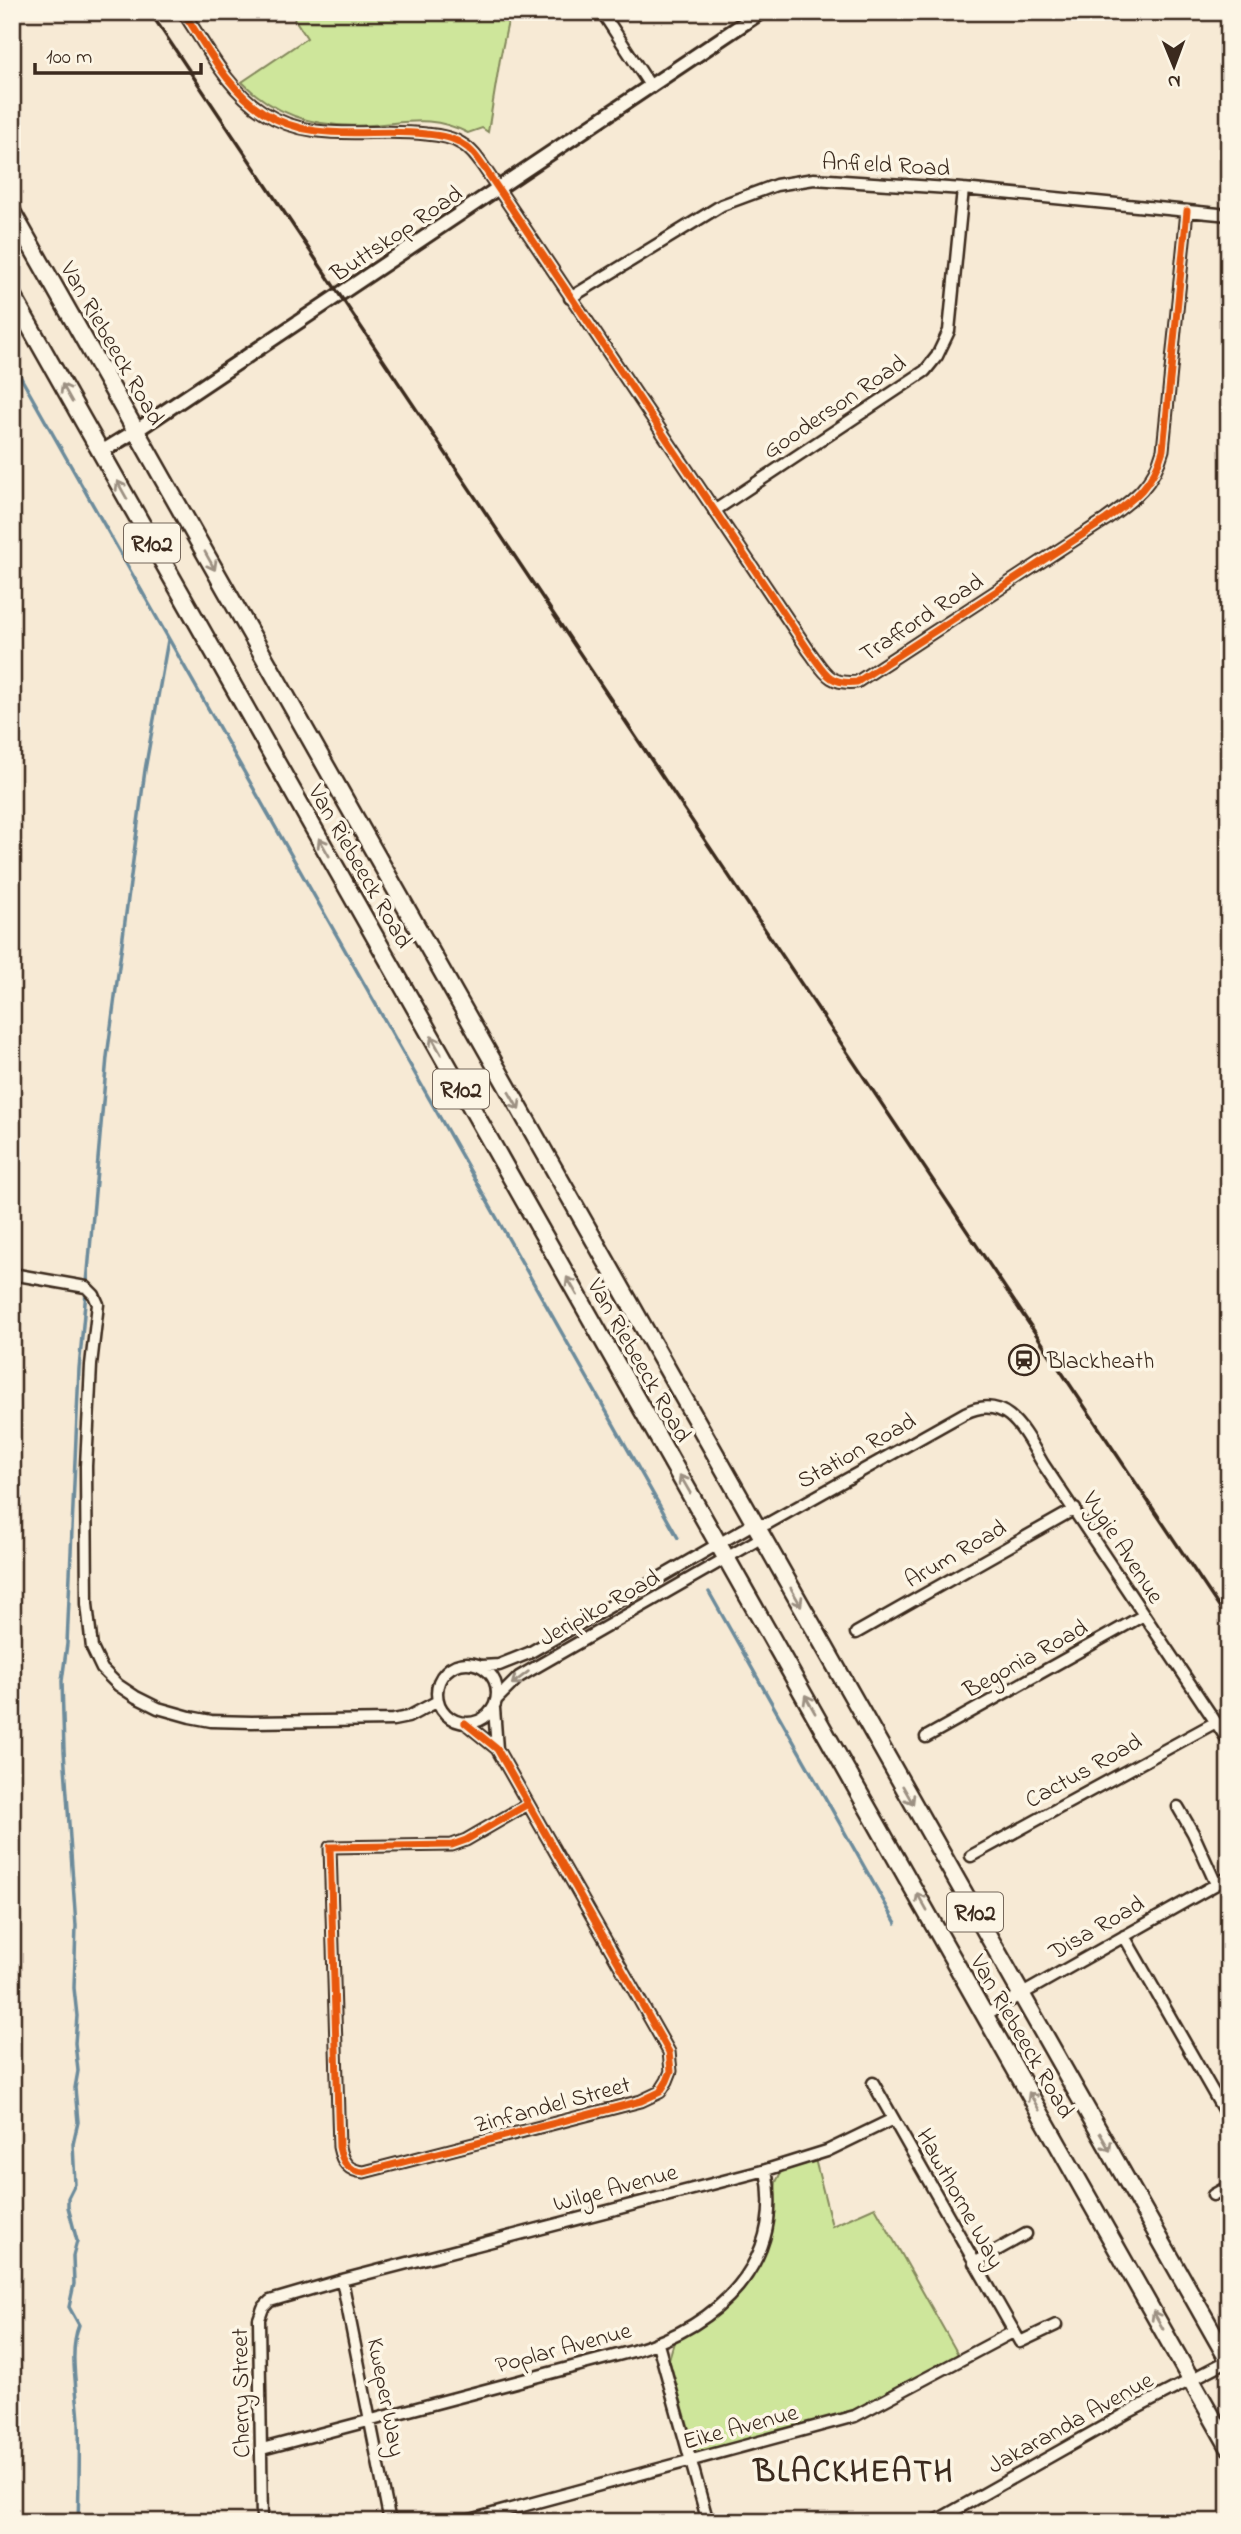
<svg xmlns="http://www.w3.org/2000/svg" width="1241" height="2534" font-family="'Indie Flower',sans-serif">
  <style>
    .green { fill: #cee69b; stroke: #84885c; stroke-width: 2 }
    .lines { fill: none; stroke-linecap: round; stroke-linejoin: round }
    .stream { stroke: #6c8b9b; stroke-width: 3.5 }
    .minor-casing { stroke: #3b2a1e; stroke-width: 15 }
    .tertiary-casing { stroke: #3b2a1e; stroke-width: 18 }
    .primary-casing { stroke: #3b2a1e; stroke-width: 21 }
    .minor { stroke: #fcf5e5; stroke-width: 10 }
    .tertiary { stroke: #fcf5e5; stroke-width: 12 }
    .primary { stroke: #fcf5e5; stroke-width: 16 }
    .rail { stroke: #3b2a1e; stroke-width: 3.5 }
    .cycleway-casing { stroke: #fcf5e5; stroke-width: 11 }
    .cycleway { stroke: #e8590c; stroke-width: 7 }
    .oneway { stroke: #9c9082 }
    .labels { text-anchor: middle; stroke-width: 7; stroke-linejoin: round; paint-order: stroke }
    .shield { fill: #fcf5e5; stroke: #75675a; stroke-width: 2 }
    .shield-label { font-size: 23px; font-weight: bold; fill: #3b2a1e }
    .street-label { font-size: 24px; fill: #3b2a1e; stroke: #fcf5e5 }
    .poi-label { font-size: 24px; fill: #3b2a1e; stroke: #fcf5e5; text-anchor: start }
    .district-label { font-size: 32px; font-weight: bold; letter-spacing: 2px; fill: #3b2a1e; stroke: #fcf5e5 }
  </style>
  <rect width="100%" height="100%" fill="#f7ead5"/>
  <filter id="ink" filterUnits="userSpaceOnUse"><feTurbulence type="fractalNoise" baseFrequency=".0143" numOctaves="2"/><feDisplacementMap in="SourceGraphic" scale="14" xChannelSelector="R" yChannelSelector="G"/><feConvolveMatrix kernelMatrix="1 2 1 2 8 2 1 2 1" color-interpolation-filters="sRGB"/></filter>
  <g filter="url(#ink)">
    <path class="green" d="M 290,12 L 510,12 L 500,59 L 488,132 L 482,128 L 468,133 C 432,115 410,122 372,125 C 323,129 277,118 242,82 L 307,38 Z
      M 815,2159 L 832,2226 L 875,2207 L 959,2356 L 858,2409 L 703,2452 L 695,2450 L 669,2359 L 674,2342 L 726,2308 L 754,2273 L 766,2244 L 773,2216 L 776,2182 L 781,2172 L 785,2168 Z"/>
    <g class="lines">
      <path class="stream" d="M 12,362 L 678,1538
        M 87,1283 L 107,1057 L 145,770 L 168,640
        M 709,1592 L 896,1923
        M 78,2522 C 79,2489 80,2456 79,2423 C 78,2394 68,2352 79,2325 L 69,2307 L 74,2284 L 73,2256 L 77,2241 L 68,2207 L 68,2198 L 75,2184 L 73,2144 L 78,2122 L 75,2088 L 78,2071 L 75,2043 L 77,2016 L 74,1988 L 76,1926 L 64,1751 L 62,1681 L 67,1644 L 79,1369 L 86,1292"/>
      <g class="minor-casing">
        <path id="minor" d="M 183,12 C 207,47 227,89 263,112 C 314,145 370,127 426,134 C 438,135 452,137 462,144 C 473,150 480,162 487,172 L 809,651 C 825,672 828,685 857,682 L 1105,520 C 1134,499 1153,486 1163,450 L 1187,211
          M 602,12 L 651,87
          M 570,298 L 722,205 L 776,185 L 814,179 L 963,189 L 1229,215
          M 714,511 L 925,371 L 937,356 L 949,331 L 963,189
          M 12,1274 L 86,1287 L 94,1295 L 98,1304 L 91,1365 L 86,1466 L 87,1604 L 92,1648 L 102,1669 L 118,1685 L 136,1697 L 158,1708 L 190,1717 L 211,1721 L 252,1722 L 393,1720 L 408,1717 L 438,1701
          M 856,1633 L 1075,1509
          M437 1693a30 30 0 1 1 60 0a30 30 0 1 1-60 0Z
          M 482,1666 L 499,1665 L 529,1653 L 753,1524 L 767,1524 L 965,1413 C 1008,1392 1025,1434 1043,1464 L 1229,1742
          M 497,1699 L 519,1677 L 529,1671 L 761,1538 L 763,1535
          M 494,1708 L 497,1749
          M 465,1723 L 497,1749 L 669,2052 L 671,2071 L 667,2081 L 660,2092 L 641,2101 L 364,2172 C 348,2171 342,2162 339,2147 L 330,1847 L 452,1845 L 466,1840 L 528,1804
          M 926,1737 L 1144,1615
          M 1178,1807 L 1193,1833 L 1216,1884
          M 971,1856 L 1216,1722
          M 1124,1936 L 1229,2120
          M 985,2015 L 1229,1877
          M 873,2083 L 1020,2342 L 1056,2325
          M 1213,2195 L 1229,2186
          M 974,2263 L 1026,2234
          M 342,2280 L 390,2522
          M 658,2344 L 708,2522
          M 262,2449 L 633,2351 C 717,2326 785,2264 766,2170
          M 262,2522 L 259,2319 L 263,2308 L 270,2301 L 342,2280 L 766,2170 L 827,2151 L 893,2119
          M 463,2522 L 855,2416 L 1013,2332
          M 934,2522 L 1129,2412 L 1229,2360"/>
      </g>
      <g class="tertiary-casing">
        <path id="tertiary" d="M 101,452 L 137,430 L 761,12"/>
      </g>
      <g class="primary-casing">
        <path id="primary" d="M 12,212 L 1229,2361
          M 12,295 L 1229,2447"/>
      </g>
      <use href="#minor" class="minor"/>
      <use href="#tertiary" class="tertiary"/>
      <use href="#primary" class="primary"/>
      <path class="rail" d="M 150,12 L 1229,1622"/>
      <g class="cycleway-casing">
        <path id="cycleway" d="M 183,12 C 207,47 227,89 263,112 C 314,145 370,127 426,134 C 438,135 452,137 462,144 C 473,150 480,162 487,172 L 809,651 C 825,672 828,685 857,682 L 1105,520 C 1134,499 1153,486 1163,450 L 1187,211
          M 465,1723 L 497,1749 L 669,2052 L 671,2071 L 667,2081 L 660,2092 L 641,2101 L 364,2172 C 348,2171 342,2162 339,2147 L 330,1847 L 452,1845 L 466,1840 L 528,1804"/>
      </g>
      <use href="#cycleway" class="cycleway"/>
    </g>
    <defs><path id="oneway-shaft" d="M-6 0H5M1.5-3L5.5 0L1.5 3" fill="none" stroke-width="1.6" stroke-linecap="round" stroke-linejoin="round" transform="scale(1.75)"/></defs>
    <g class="oneway">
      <use href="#oneway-shaft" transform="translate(67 393) rotate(-119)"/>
      <use href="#oneway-shaft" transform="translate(122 490) rotate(-119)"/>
      <use href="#oneway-shaft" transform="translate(210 561) rotate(61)"/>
      <use href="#oneway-shaft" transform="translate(324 847) rotate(-120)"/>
      <use href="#oneway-shaft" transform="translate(436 1045) rotate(-119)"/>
      <use href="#oneway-shaft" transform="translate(514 1101) rotate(60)"/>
      <use href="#oneway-shaft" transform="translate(572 1286) rotate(-120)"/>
      <use href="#oneway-shaft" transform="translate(685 1484) rotate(-120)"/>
      <use href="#oneway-shaft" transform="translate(796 1597) rotate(60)"/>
      <use href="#oneway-shaft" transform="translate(520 1678) rotate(143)"/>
      <use href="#oneway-shaft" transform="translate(810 1704) rotate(-119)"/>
      <use href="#oneway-shaft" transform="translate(908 1795) rotate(60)"/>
      <use href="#oneway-shaft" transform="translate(922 1902) rotate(-119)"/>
      <use href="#oneway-shaft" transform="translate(1034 2101) rotate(-120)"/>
      <use href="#oneway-shaft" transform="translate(1105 2142) rotate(60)"/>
      <use href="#oneway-shaft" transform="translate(1158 2320) rotate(-119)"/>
    </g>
  </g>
  <defs>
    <g id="station-ring" transform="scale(1.575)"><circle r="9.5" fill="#fcf5e5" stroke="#3b2a1e" stroke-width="1.5"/><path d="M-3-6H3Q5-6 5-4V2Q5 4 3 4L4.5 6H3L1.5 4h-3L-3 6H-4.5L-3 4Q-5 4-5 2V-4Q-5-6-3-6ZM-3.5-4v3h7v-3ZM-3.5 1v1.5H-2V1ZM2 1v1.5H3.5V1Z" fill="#3b2a1e"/></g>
  </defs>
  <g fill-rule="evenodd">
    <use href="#station-ring" x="1024" y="1360"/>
  </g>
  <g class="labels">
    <g class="shield">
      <rect x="124" y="523.5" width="56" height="39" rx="5"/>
      <rect x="433" y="1069.5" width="56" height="39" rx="5"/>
      <rect x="947" y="1892.5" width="56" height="39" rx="5"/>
    </g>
    <g class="shield-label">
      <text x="152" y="551">R102</text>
      <text x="461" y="1097">R102</text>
      <text x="975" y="1920">R102</text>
    </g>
    <g class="street-label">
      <text transform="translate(886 164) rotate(3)" y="8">Anfield Road</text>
      <text transform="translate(396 233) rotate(-34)" y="8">Buttskop Road</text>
      <text transform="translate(113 343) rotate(60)" y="8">Van Riebeeck Road</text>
      <text transform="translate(834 406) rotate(-34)" y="8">Gooderson Road</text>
      <text transform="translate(921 617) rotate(-33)" y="8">Trafford Road</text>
      <text transform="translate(361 866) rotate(60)" y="8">Van Riebeeck Road</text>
      <text transform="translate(640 1360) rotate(60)" y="8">Van Riebeeck Road</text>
      <text transform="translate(856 1450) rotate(-29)" y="8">Station Road</text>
      <text transform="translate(1124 1547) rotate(57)" y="8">Vygie Avenue</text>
      <text transform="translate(955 1553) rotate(-30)" y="8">Arum Road</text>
      <text transform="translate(599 1607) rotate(-29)" y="8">Jeripiko Road</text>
      <text transform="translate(1025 1658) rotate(-29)" y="8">Begonia Road</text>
      <text transform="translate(1083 1770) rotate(-29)" y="8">Cactus Road</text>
      <text transform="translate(1096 1927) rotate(-30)" y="8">Disa Road</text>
      <text transform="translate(1023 2036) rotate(60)" y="8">Van Riebeeck Road</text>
      <text transform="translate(552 2104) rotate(-15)" y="8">Zinfandel Street</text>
      <text transform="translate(615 2187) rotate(-15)" y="8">Wilge Avenue</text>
      <text transform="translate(961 2198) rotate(61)" y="8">Hawthorne Way</text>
      <text transform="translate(563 2347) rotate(-15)" y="8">Poplar Avenue</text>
      <text transform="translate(240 2393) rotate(-91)" y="8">Cherry Street</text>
      <text transform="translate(387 2397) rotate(79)" y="8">Kweper Way</text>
      <text transform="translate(1070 2422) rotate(-29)" y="8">Jakaranda Avenue</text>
      <text transform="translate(740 2426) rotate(-15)" y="8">Eike Avenue</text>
    </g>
    <g class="poi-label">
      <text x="1047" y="1368">Blackheath</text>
    </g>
    <g class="district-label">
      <text x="854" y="2481">BLACKHEATH</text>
    </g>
  </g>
  <rect width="1241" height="2534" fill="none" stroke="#fcf5e5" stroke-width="42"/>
  <rect x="21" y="21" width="1199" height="2492" fill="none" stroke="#3b2a1e" stroke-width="2.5" filter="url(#ink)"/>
  <g transform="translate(1174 66) rotate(179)" stroke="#fcf5e5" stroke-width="5" paint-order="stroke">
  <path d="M0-5L12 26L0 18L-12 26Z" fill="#3b2a1e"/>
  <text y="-10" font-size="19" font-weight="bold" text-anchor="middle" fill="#3b2a1e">N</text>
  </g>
  <path d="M35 63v10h166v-10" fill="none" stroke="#3b2a1e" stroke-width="3.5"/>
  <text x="46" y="63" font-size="21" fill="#3b2a1e" stroke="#fcf5e5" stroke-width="5" paint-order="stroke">100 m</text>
</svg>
